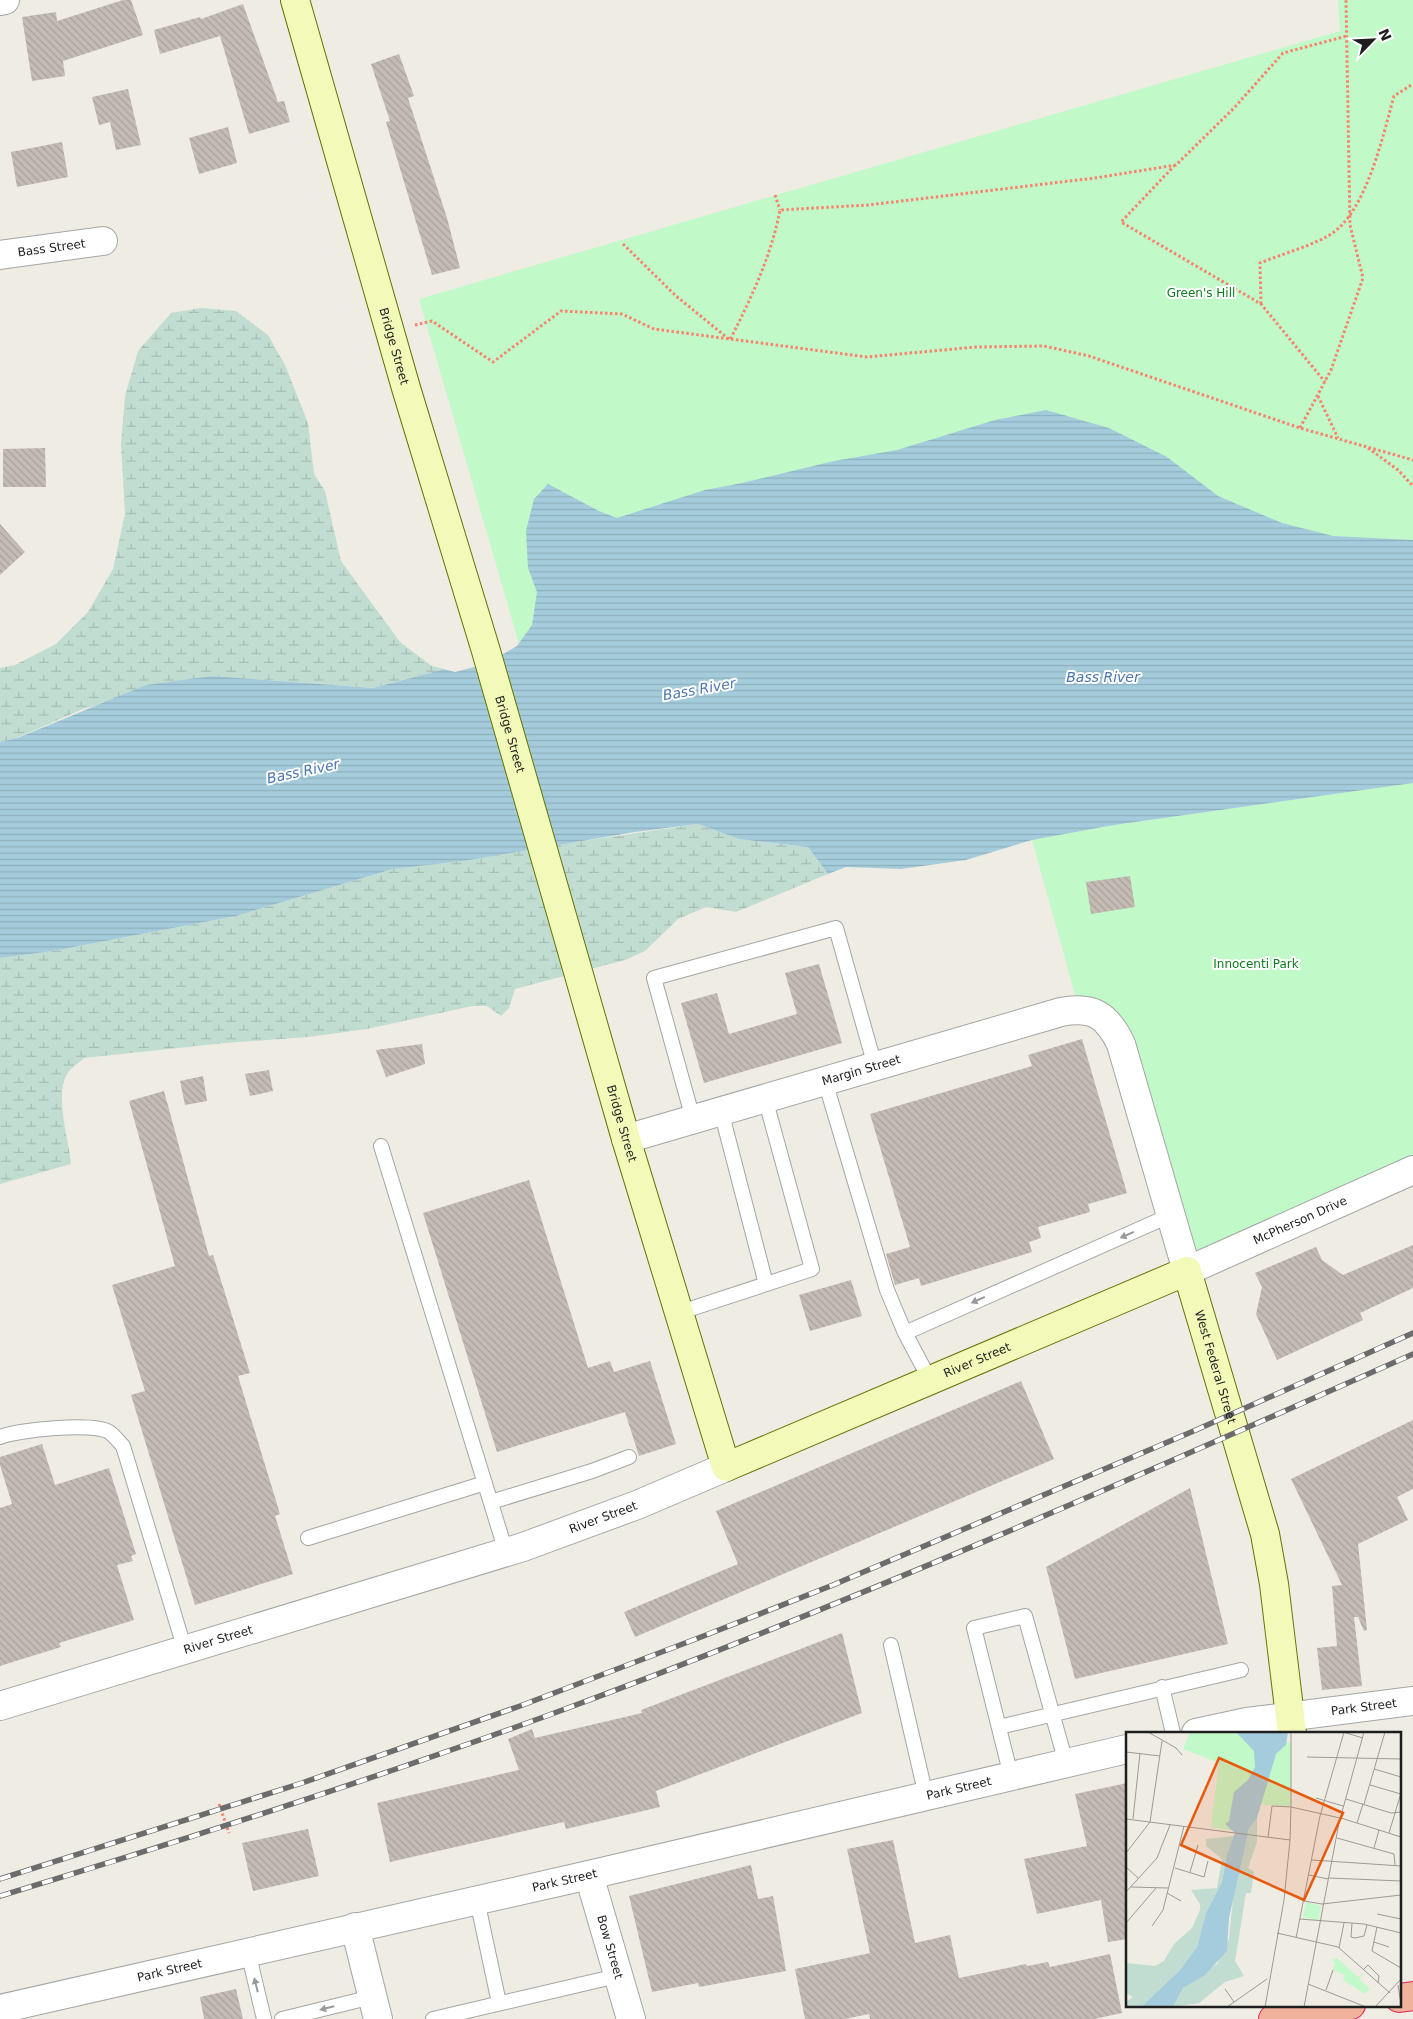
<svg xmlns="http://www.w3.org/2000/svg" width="1413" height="2019" font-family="'DejaVu Sans',sans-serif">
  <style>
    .wetland { fill: url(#wetland-marsh) }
    .park { fill: #c2f9c9 }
    .water { fill: url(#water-rules) }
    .building { fill: url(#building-back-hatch) }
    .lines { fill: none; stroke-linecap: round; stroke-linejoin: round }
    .service-casing { stroke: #a5a5a5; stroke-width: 16 }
    .minor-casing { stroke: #a5a5a5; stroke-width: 30 }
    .tertiary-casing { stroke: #a5a5a5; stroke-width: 30 }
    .secondary-casing { stroke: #627506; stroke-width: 30 }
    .trunk-casing { stroke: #d92658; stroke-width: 30 }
    .path { stroke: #f8836c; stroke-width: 3; stroke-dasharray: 2.5 2.5; stroke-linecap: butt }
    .service { stroke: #fff; stroke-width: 14 }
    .minor { stroke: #fff; stroke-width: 28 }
    .tertiary { stroke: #fff; stroke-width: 28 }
    .secondary { stroke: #f2f9b9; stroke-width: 28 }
    .trunk { stroke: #f0b29b; stroke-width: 28 }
    .rail-casing { stroke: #6c6c6c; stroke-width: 5.5 }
    .rail { stroke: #fff; stroke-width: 4; stroke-dasharray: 11; stroke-linecap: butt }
    .oneway { fill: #9a9a9a }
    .labels { text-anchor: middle; stroke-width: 4; stroke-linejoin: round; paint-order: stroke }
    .street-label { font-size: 12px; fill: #1e1e1e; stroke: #fff }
    .park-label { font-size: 12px; fill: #0c7c1c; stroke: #fff }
    .water-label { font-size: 14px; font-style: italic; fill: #4b76ad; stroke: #fff }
    .inset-road { fill: none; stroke: #9b9a95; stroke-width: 1 }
    .view { fill: #e8590c; fill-opacity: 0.15; stroke: #e8590c; stroke-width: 2.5 }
    .inset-edge { fill: none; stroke: #1e1e1e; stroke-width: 2.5 }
  </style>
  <defs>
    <pattern id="wetland-marsh" width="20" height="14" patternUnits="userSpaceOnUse" patternTransform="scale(1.25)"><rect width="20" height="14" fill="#c1ddd2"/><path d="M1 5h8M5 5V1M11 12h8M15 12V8" fill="none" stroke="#a5bdb4"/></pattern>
    <pattern id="water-rules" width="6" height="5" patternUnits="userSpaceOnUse" patternTransform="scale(1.25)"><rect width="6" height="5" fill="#a5ccdc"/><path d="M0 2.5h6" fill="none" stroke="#8eafbc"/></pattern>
    <pattern id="building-back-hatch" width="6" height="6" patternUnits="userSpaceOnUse" patternTransform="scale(1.25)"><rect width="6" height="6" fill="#c4bcb4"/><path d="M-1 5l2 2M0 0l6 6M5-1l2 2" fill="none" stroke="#a8a19a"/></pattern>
  </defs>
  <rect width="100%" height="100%" fill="#efece4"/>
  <path class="wetland" d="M 201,308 L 236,311 L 268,335 L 285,365 L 308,423 L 314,474 L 325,491 L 341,561 L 400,642 L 432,666 L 444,669 L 373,688 L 213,676 L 83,709 L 19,737 L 0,742 L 0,668 L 15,665 L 56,644 L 88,612 L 113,569 L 125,514 L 121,444 L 125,396 L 138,351 L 171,313 Z
    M 698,824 L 739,839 L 808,847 L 828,874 L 736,912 L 706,907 L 678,919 L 645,951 L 625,960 L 515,989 L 509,1008 L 501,1016 L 487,1006 L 472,1006 L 367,1029 L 308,1037 L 225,1043 L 84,1058 C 80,1062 73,1066 69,1071 C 53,1093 69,1139 71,1164 L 0,1184 L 0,958 L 53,951 L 236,916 L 393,869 Z"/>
  <path class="park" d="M 1338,0 L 1413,0 L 1413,562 L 524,661 L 419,299 L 1340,31 Z
    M 1413,783 L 1413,1170 L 1187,1271 L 1121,1044 L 1079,1009 L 1032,840 L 1114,825 Z"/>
  <path class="water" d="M 1046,410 L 1109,428 L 1167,457 L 1218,496 L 1282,523 L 1333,536 L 1413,540 L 1413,783 L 1114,825 L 1032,840 L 966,860 L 901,869 L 846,867 L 828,874 L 808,847 L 739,839 L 698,824 L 635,832 L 469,860 L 393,869 L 236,916 L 53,951 L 0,958 L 0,742 L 20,737 L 146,685 L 213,676 L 373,688 L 444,669 L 455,672 L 486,664 L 517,646 L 532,625 L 537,592 L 528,568 L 526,531 L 534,499 L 548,484 L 599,511 L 617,518 L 705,490 L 742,483 L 834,461 L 897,450 L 995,420 Z"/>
  <path class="building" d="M 123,0 L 131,0 L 143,35 L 63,61 L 65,76 L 32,81 L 22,17 L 56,12 L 57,21 Z
    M 243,4 L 278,102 L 284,101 L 290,122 L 249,134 L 220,36 L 160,54 L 154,30 L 200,17 L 201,19 Z
    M 399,54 L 414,96 L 408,98 L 447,218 L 460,268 L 432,275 L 386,122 L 390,121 L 371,64 Z
    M 128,89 L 141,145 L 116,150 L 110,122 L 99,125 L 92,97 Z
    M 228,127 L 237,163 L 199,174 L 189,138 Z
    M 62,142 L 68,177 L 17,187 L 11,152 Z
    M 45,448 L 46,487 L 3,487 L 3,449 Z
    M 0,524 L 25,552 L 0,575 Z
    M 1130,876 L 1135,907 L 1091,914 L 1086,882 Z
    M 819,964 L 842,1043 L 704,1083 L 681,1003 L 717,993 L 729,1034 L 797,1014 L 785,973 Z
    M 1082,1039 L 1127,1193 L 1088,1204 L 1090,1212 L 1038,1227 L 1041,1238 L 1029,1242 L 1032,1252 L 921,1286 L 919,1278 L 895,1285 L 886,1254 L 910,1247 L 870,1114 L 1032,1066 L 1028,1055 Z
    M 422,1044 L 425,1064 L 386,1077 L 376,1050 Z
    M 269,1070 L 273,1091 L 250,1096 L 245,1074 Z
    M 203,1076 L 207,1101 L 185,1105 L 180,1081 Z
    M 164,1091 L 209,1256 L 213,1255 L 250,1373 L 238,1376 L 280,1514 L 275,1516 L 293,1574 L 195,1605 L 131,1395 L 145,1391 L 112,1285 L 175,1266 L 129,1101 Z
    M 529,1180 L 588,1368 L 610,1361 L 614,1372 L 650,1361 L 676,1444 L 639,1456 L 625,1412 L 497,1452 L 423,1213 Z
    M 1413,1245 L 1413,1288 L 1360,1313 L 1363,1320 L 1277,1360 L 1256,1314 L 1262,1287 L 1255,1273 L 1316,1247 L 1322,1260 L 1343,1275 Z
    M 851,1280 L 862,1316 L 810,1331 L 799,1295 Z
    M 1021,1381 L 1054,1459 L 635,1637 L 624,1612 L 738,1564 L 716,1511 Z
    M 1413,1420 L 1413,1489 L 1397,1497 L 1408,1520 L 1358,1544 L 1367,1630 L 1364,1631 L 1358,1617 L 1354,1617 L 1362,1686 L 1322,1690 L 1317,1648 L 1337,1646 L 1332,1586 L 1342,1585 L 1291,1479 Z
    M 42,1444 L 55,1485 L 109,1468 L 136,1554 L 131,1556 L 133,1561 L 117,1565 L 134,1620 L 59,1643 L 61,1647 L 0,1666 L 0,1508 L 12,1504 L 0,1465 L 0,1457 Z
    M 1190,1488 L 1228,1644 L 1075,1679 L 1046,1567 Z
    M 842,1633 L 862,1713 L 656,1791 L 660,1807 L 566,1829 L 564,1822 L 390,1862 L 377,1803 L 519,1770 L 508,1739 L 532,1729 L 535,1738 L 642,1713 L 641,1710 Z
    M 1127,1783 L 1127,1939 L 1108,1942 L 1101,1900 L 1037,1914 L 1024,1859 L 1087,1846 L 1075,1794 Z
    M 308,1829 L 319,1876 L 253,1891 L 242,1843 Z
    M 893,1840 L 915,1943 L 950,1935 L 959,1978 L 1026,1964 L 1027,1966 L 1048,1962 L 1050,1967 L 1110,1954 L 1122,2013 L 1094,2019 L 870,2019 L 869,2014 L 845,2019 L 805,2019 L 795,1969 L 870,1953 L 847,1849 Z
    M 751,1865 L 758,1899 L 773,1896 L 786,1971 L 699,1987 L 698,1983 L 652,1992 L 629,1896 Z
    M 236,1989 L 243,2019 L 204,2019 L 200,1997 Z"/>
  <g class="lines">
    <g class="service-casing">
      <path id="service" d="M 825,1081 L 887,1290 L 905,1333 L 930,1380
        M 721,1111 L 766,1284
        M 693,1119 L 654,978 L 836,928 L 875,1066
        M 381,1146 L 506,1552
        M 678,1313 L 812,1269 L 765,1098
        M 905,1333 L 1171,1215
        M 0,1437 C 17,1430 94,1422 109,1432 C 114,1435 119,1442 123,1446 L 185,1650
        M 491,1502 L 592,1471 L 629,1457
        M 308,1538 L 485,1483
        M 891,1645 L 926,1796
        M 1162,1687 L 1173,1733
        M 999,1727 L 1241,1670
        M 1011,1776 L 974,1628 L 1025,1616 L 1066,1763
        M 477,1900 L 499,2003
        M 248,1952 L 264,2019
        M 282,2019 L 372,1997
        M 433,2019 L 617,1976"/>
    </g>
    <g class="minor-casing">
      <g id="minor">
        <path d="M 0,1 L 5,0"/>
        <path id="s1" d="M 0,255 L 103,241"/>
        <path id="s2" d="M 626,1139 L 1061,1012 C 1093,1006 1107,1015 1121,1044 L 1187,1271"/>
        <path id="s3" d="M 589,1875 L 631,2019"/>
        <path d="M 355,1927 L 378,2019"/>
      </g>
    </g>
    <g class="tertiary-casing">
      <g id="tertiary">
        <path id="s4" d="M 1187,1271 L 1413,1170"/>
        <path id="s5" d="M 0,1706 L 523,1547 L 637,1505 L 726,1467"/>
        <path id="s6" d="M 1196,1733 L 1247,1722 L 1413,1701"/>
        <path id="s7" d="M 0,2009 L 589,1875 L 1127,1749"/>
      </g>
    </g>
    <g class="secondary-casing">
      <g id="secondary">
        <path id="s8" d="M 295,0 L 406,388 L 486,651 L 626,1139 L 726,1467 L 1187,1271 L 1265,1534 L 1274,1584 L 1292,1733"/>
      </g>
    </g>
    <g class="trunk-casing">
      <path id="trunk" d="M 1399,1998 L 1413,1996
        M 1273,2019 L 1351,2005"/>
    </g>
    <path class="path" d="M 1175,165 L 1121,222 L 1261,304 L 1325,382
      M 775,195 L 780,210
      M 623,244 L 676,296 L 730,340 C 751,298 771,257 780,210 L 868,205 L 1095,178 L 1176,165 L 1234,108 L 1283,53 L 1347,36
      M 1261,304 L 1260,263 C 1282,254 1308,247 1328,236 C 1366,215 1383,135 1394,96 L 1413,84
      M 415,325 L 432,321 L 493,362 L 561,311 L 622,314 L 654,329 L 867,357 L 976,347 L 1044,346 L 1089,356 L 1300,428 L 1413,460
      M 1318,396 L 1338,438
      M 1300,428 L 1331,370 L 1363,278 L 1350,225 L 1346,0
      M 1368,448 L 1398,470 L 1413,486
      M 219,1804 L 229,1833"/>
    <use href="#service" class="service"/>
    <use href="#minor" class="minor"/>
    <use href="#tertiary" class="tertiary"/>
    <use href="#secondary" class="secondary"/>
    <use href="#trunk" class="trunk"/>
    <g class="rail-casing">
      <path id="rail" d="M 0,1879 L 302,1783 L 520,1706 L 701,1637 L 833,1585 L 1196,1430 L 1413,1333
        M 0,1896 C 185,1840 368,1781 549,1715 C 842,1607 1128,1481 1413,1354"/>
    </g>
    <use href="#rail" class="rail"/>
  </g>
  <defs><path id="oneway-solid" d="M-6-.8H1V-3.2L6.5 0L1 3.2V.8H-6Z" transform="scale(1.25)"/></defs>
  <g class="oneway">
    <use href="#oneway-solid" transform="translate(1127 1235) rotate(156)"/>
    <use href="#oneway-solid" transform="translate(978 1300) rotate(156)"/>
    <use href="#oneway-solid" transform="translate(256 1985) rotate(-104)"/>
    <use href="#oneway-solid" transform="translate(327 2008) rotate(166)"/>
  </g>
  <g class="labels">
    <g class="street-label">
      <text dy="4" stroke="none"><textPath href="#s1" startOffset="52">Bass Street</textPath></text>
      <text dy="4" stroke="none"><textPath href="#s8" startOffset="360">Bridge Street</textPath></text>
      <text dy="4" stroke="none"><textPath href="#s8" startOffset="765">Bridge Street</textPath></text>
      <text dy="4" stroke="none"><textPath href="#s2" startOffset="245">Margin Street</textPath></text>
      <text dy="4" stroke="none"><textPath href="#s8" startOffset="1170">Bridge Street</textPath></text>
      <text dy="4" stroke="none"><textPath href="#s4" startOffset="124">McPherson Drive</textPath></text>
      <text dy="4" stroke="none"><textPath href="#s8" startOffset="1802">River Street</textPath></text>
      <text dy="4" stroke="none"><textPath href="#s8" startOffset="2130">West Federal Street</textPath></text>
      <text dy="4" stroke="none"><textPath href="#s5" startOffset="632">River Street</textPath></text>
      <text dy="4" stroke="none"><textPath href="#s5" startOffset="228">River Street</textPath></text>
      <text dy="4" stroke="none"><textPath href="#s6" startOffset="170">Park Street</textPath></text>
      <text dy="4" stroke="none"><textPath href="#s7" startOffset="984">Park Street</textPath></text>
      <text dy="4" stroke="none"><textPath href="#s7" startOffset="579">Park Street</textPath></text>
      <text dy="4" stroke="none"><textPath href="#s3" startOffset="75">Bow Street</textPath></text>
      <text dy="4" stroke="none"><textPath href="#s7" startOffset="174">Park Street</textPath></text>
    </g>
    <g class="park-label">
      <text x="1201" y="297">Green's Hill</text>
      <text x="1256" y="968">Innocenti Park</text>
    </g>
    <g class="water-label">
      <text x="1103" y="682">Bass River</text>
      <text transform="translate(699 689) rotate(-10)" y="5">Bass River</text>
      <text transform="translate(303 771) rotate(-12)" y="5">Bass River</text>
    </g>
  </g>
  <g transform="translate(1126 1732)">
    <rect width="275" height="275" fill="#efece4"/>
    <path d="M 131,86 L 131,110 L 122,136 L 128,140 L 125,161 L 120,161 L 109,229 L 118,244 L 99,250 L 73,271 L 47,275 L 57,256 L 91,232 L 103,207 L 108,157 L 124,92 ZM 108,104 L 101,122 L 96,150 L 80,181 L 71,215 L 54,238 L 15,275 L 0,275 L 0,270 L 7,265 L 0,261 L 0,231 L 29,234 L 38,229 L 48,212 L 66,196 L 74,178 L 74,172 L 65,158 L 91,156 L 96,127 L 80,114 L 80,107 Z" fill="#c1ddd2"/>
    <path d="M 64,0 L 114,0 L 129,17 L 131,36 L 110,99 L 85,95 L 93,31 L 57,17 ZM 161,10 L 165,10 L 165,75 L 134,72 L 150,22 ZM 180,170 L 195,174 L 192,188 L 177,185 ZM 211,226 L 232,245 L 239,240 L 233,247 L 244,257 L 239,262 L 217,248 L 219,243 L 207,238 L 209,231 L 206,228 Z" fill="#c2f9c9"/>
    <path d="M 110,0 L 162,0 L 160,13 L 150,22 L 131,86 L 123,96 L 103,186 L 101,219 L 79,243 L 57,256 L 47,275 L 15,275 L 54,238 L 71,215 L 80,181 L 96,150 L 101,122 L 109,101 L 99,92 L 103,89 L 108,60 L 122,48 L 129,35 L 128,19 Z" fill="#a5ccdc"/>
    <path class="inset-road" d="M 22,0 L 50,16 L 56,23M 217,0 L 237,6M 0,20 L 34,24M 181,25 L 275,27M 248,37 L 275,45M 244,53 L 275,62M 190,66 L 217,74M 220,67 L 265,81 L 275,80M 238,72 L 259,0M 215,86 L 275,105M 0,87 L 164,108 L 165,75 L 214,86M 7,87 L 14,21M 24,90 L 36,9M 231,91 L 237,72M 263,101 L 275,61M 142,105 L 146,74 L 165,75 L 165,0M 211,106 L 268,122 L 269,133M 248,116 L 253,98M 0,121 L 24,90M 186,128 L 275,134M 0,135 L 12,146M 49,136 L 78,145 L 82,129M 64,140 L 72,113M 183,143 L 202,147M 203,146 L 275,149M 5,155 L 42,156M 0,160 L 31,126 L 44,93M 41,161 L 55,169M 178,169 L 196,172 L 275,163M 251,182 L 275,187M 174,187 L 238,192 L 275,201M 0,191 L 30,156M 226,191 L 225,205 L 229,206 L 238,204 L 241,193M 26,194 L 37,178 L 58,94M 251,195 L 246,219 L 275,236M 151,201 L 212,215 L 264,261M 170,206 L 194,84 L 218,0M 248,210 L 263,215M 213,216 L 218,191M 237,238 L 242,233 L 253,244 L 252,251M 182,252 L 240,275M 272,253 L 275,272M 99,257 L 108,270M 200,258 L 207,238M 101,275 L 141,247M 139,275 L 158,168 L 164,108M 178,275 L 213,91 L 238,0M 249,275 L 275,247"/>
    <path class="view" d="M 93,26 L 217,81 L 178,168 L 55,113 Z"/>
    <rect width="275" height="275" class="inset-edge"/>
  </g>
  <g transform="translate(1373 40) rotate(66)" stroke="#ffffff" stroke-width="4" paint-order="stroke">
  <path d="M0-4L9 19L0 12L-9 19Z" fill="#1e1e1e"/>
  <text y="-8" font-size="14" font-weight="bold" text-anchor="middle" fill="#1e1e1e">N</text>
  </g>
</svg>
